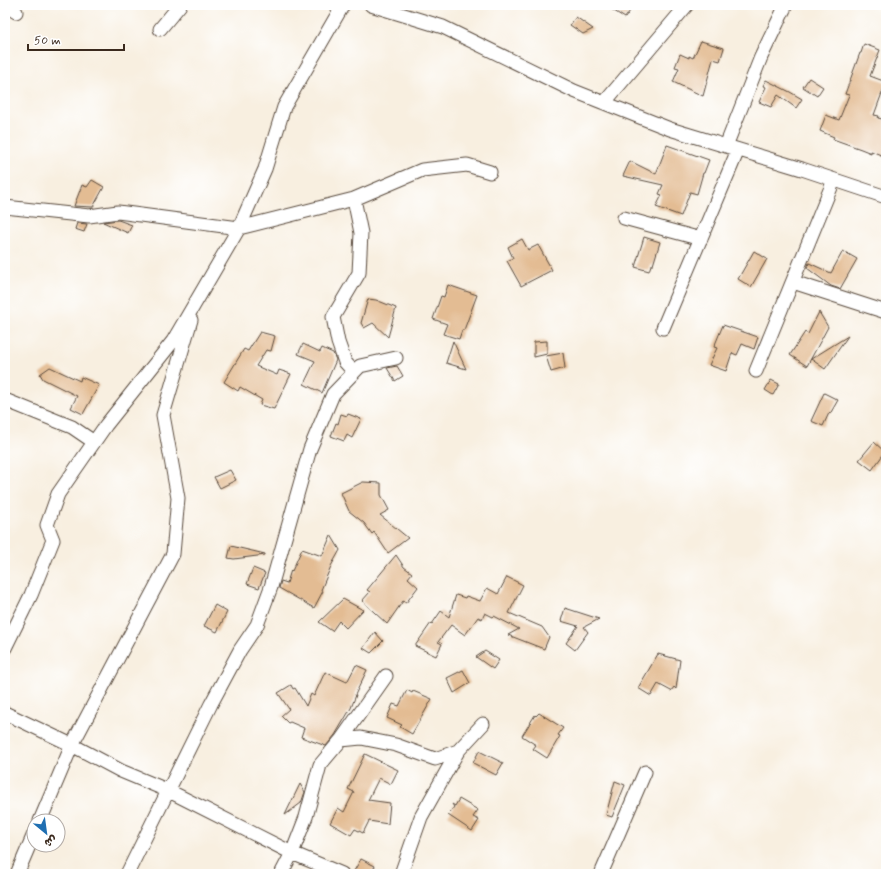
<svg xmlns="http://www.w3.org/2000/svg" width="891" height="879" font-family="Mynerve,'Playpen Sans Arabic',sans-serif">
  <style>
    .building { fill: #e3bc93 }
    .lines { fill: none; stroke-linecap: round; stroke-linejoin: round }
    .minor-casing { stroke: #57483b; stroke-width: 15 }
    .minor { stroke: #fff; stroke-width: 13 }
  </style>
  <rect width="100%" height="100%" fill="#fff"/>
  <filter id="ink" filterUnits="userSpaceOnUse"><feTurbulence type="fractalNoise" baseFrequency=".025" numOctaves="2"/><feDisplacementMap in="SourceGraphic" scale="8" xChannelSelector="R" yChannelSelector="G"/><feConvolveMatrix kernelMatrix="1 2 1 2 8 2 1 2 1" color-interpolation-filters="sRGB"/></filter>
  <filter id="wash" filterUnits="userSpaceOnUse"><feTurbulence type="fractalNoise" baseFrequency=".012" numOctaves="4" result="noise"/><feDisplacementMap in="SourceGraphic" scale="16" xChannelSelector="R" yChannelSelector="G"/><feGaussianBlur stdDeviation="0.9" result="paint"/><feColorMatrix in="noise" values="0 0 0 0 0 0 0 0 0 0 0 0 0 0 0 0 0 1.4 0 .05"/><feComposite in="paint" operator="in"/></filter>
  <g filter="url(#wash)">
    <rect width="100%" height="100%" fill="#f8efe0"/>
    <g id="blocks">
      <path class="building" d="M 605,5 L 634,5 L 625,18 Z
        M 576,17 L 593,29 L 583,34 L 570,25 Z
        M 701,41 L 724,48 L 720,61 L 713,59 L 703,96 L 673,82 L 679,68 L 675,67 L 680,54 L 689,58 L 689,56 L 693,58 Z
        M 864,44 L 880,50 L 870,76 L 886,82 L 874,115 L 879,116 L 878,118 L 886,120 L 886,157 L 871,151 L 871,153 L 861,149 L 833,139 L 834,137 L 820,131 L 826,115 L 839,120 L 849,95 L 845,94 L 860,53 L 861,53 Z
        M 809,78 L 823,87 L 817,96 L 803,87 Z
        M 766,80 L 790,92 L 802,99 L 796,108 L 778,95 L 771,107 L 759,102 L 766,87 L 763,86 Z
        M 667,145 L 709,160 L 704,173 L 703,173 L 697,194 L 690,192 L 681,216 L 656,207 L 662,195 L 659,194 L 663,185 L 623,176 L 630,161 L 656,174 Z
        M 92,180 L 104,187 L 93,207 L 74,206 L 82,185 L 87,187 Z
        M 118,220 L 132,225 L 128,233 L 103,222 Z
        M 77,223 L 87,224 L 84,232 L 75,229 Z
        M 644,237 L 660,242 L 653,265 L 651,265 L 649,271 L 635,267 Z
        M 522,239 L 528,250 L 538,245 L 552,270 L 521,286 L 507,261 L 513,258 L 508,247 Z
        M 754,251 L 767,259 L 751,287 L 738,279 Z
        M 843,251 L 857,259 L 840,289 L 831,286 L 807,268 L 809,263 L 831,273 Z
        M 448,285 L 477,295 L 464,330 L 462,330 L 459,339 L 443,334 L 447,324 L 433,319 L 441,296 L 444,297 Z
        M 368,299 L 376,300 L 396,308 L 388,337 L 373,323 L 364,328 L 361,323 Z
        M 819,312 L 828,327 L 807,366 L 790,355 L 805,332 L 808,334 Z
        M 723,325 L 758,337 L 754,349 L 742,344 L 737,355 L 732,353 L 726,371 L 709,365 L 717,348 L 714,347 Z
        M 260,332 L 275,336 L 271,351 L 266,350 L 256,366 L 277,375 L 279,370 L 291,374 L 274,409 L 260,405 L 262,400 L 240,387 L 238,391 L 224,382 L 244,349 L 248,351 Z
        M 848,336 L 825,369 L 811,359 Z
        M 453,341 L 466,369 L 446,363 Z
        M 547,341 L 547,354 L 534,357 L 534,342 Z
        M 303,344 L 320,352 L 322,348 L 333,353 L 336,360 L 322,393 L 304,384 L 315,361 L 298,354 Z
        M 563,353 L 565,368 L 551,372 L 546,356 Z
        M 397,366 L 403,376 L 395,381 L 387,368 Z
        M 50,367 L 80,381 L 81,377 L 99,385 L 83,414 L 71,408 L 77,396 L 43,379 L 40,374 Z
        M 771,380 L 779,384 L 773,395 L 765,390 Z
        M 824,393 L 838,400 L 830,414 L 829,413 L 823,426 L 811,421 Z
        M 341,414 L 347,416 L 348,414 L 361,419 L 352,438 L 347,435 L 344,441 L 331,436 L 336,423 L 338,424 Z
        M 874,442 L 885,452 L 872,470 L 859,460 Z
        M 230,470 L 236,480 L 220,488 L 214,477 Z
        M 363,482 L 381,483 L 381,495 L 389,510 L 380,515 L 408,538 L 388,553 L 374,532 L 372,534 L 364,523 L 349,511 L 341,493 Z
        M 331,535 L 340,550 L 331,566 L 321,590 L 323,591 L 314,608 L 279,588 L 281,581 L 287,583 L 291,570 L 292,571 L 302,549 L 322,556 Z
        M 231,546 L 265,554 L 265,555 L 234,559 L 228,558 Z
        M 396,555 L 404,567 L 412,573 L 408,578 L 418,587 L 406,603 L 403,601 L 387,624 L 362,601 L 370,592 L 367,590 Z
        M 253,568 L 265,573 L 259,588 L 247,584 Z
        M 507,577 L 523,585 L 509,613 L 542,627 L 549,637 L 544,649 L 508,635 L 519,629 L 494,616 L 493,617 L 485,613 L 482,619 L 478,617 L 465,635 L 451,625 L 438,642 L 442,644 L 436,656 L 415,646 L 431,623 L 432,624 L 441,611 L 449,617 L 456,595 L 465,598 L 466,596 L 480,601 L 487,588 L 498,594 Z
        M 343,599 L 363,610 L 346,628 L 339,621 L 332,631 L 319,622 Z
        M 215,605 L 227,612 L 217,632 L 204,626 Z
        M 565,608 L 599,619 L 584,627 L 588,632 L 575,650 L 566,643 L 578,626 L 561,621 Z
        M 375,632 L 383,641 L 371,653 L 363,648 Z
        M 485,651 L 499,660 L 493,669 L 476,657 Z
        M 658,654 L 680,660 L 676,689 L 674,687 L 671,691 L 658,684 L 651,696 L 638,688 Z
        M 356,665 L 367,670 L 355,695 L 356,695 L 351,708 L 335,735 L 326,746 L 301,737 L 304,728 L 290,722 L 288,723 L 281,716 L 289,709 L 278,693 L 291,685 L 293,689 L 295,688 L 306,706 L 311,694 L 314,696 L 325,672 L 347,682 Z
        M 463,670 L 470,683 L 454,693 L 447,678 Z
        M 407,690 L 412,693 L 413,691 L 432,699 L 412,734 L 400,727 L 402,725 L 387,718 L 393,704 L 399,706 Z
        M 539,713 L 563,728 L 558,735 L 560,736 L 547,758 L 533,749 L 536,745 L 522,736 L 535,715 L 536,716 Z
        M 479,751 L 503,763 L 496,775 L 473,763 Z
        M 365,754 L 398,770 L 391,784 L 379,778 L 368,800 L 390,803 L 388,824 L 369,821 L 363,833 L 355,829 L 351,835 L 330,823 L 338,808 L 344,812 L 354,792 L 348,789 Z
        M 615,781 L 625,785 L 612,817 L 606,815 Z
        M 300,784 L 305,792 L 301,803 L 285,815 Z
        M 459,799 L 478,810 L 473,817 L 479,820 L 472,831 L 448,815 L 454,807 L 452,804 L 455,806 Z
        M 361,859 L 375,866 L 371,874 L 361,874 L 354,871 Z"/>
    </g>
  </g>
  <g filter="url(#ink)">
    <use href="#blocks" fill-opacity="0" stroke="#57483b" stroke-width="1"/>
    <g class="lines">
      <g class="minor-casing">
        <path id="minor" d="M 5,5 L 16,12
          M 371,5 L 443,27 L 574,91 L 670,129 L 802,169 L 886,197
          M 160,29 L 180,5
          M 604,103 L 687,5
          M 726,146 L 761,57 L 786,5
          M 354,199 L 361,233 L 359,273 L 333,317 L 338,342 L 345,362 L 354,372
          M 5,207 L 89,216 L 118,212 L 239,228 L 354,199 L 422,170 L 467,165 L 490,172
          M 624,218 L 701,239
          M 793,282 L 886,312
          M 663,328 L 738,150
          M 756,371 L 834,180
          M 5,400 L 72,427 L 94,442
          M 5,648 L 31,595 L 53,540 L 47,525 L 58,494 L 106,425 L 173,341 L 239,228 L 265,169 L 284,107 L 343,5
          M 5,713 L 72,745 L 121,771 L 169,791 L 292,853 L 342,874
          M 341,740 L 386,676
          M 40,821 L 72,745 L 173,554 L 178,498 L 163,415 L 191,320
          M 17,874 L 34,834
          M 127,874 L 211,704 L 240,650 L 257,625 L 271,587 L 310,449 L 333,394 L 360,366 L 396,358
          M 281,874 L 292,853 L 306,817 L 320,765 L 341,740 L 361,738 L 396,745 L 435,759 L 458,751 L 483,724
          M 401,874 L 421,817 L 458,751
          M 601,874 L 645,772"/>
      </g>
      <use href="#minor" class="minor"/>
    </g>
  </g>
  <rect width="891" height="879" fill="none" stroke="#fff" stroke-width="20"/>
  <g transform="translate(46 833) rotate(151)"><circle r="19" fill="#ffffff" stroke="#b1aaa5"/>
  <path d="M0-3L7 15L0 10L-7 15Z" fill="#1f6fb2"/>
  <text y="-6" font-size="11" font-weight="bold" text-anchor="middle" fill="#3b2a1e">ش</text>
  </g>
  <path d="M28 44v6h96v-6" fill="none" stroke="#3b2a1e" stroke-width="2"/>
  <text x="34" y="44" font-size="12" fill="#3b2a1e" stroke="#ffffff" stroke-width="3" paint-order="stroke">50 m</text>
</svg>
